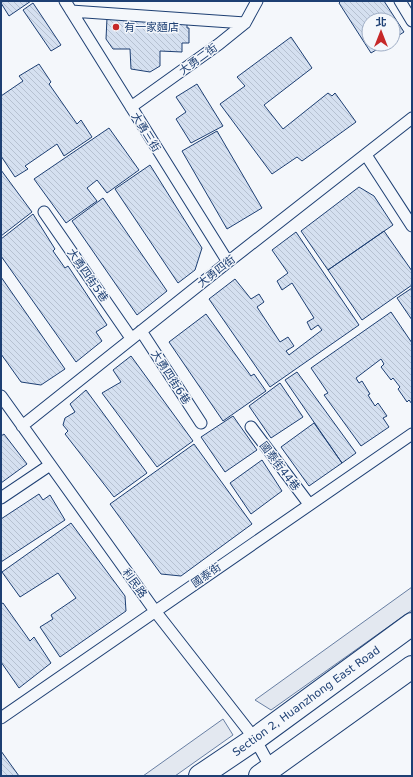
<svg xmlns="http://www.w3.org/2000/svg" width="413" height="777" font-family="'DejaVu Sans','Noto Sans TC',sans-serif">
  <style>
    .parking { fill: #e3e8f0; stroke: #687fa3 }
    .building { fill: url(#building-back-hatch); stroke: #1d3f73 }
    .lines { fill: none; stroke-linecap: round; stroke-linejoin: round }
    .service-casing { stroke: #1d3f73; stroke-width: 13 }
    .tertiary-casing { stroke: #1d3f73; stroke-width: 24 }
    .service { stroke: #f4f7fb; stroke-width: 11 }
    .tertiary { stroke: #f4f7fb; stroke-width: 22 }
    .poi-dot { fill: #c62828; stroke: #f4f7fb; stroke-width: 1.5 }
    .labels { text-anchor: middle; stroke-width: 3; stroke-linejoin: round; paint-order: stroke }
    .poi-label { font-size: 11px; fill: #1d3f73; stroke: #f4f7fb; text-anchor: start }
    .street-label { font-size: 11px; fill: #1d3f73; stroke: #f4f7fb }
  </style>
  <defs>
    <pattern id="building-back-hatch" width="6" height="6" patternUnits="userSpaceOnUse"><rect width="6" height="6" fill="#d5e0f0"/><path d="M-1 5l2 2M0 0l6 6M5-1l2 2" fill="none" stroke="#b6c1d1"/></pattern>
  </defs>
  <rect width="100%" height="100%" fill="#f4f7fb"/>
  <path class="parking" d="M 412,587 L 412,610 L 271,710 L 255,700 Z
    M 223,719 L 233,735 L 175,776 L 143,776 Z"/>
  <path class="building" d="M 1,1 L 31,1 L 9,16 L 1,3 Z
    M 341,1 L 384,1 L 404,32 L 393,39 L 393,20 L 369,20 L 369,44 L 386,44 L 371,53 L 339,3 Z
    M 33,3 L 61,45 L 51,51 L 23,10 Z
    M 107,18 L 187,23 L 187,28 L 189,28 L 189,43 L 182,43 L 182,52 L 160,51 L 160,66 L 150,72 L 131,69 L 130,49 L 113,49 L 106,39 Z
    M 291,37 L 312,68 L 264,105 L 283,129 L 328,93 L 332,96 L 335,93 L 356,122 L 302,161 L 297,157 L 272,174 L 220,104 L 245,86 L 237,77 Z
    M 39,64 L 51,82 L 49,84 L 77,124 L 81,120 L 92,137 L 64,156 L 57,144 L 25,166 L 28,169 L 15,177 L 1,156 L 1,96 L 23,81 L 19,76 Z
    M 197,84 L 223,126 L 191,143 L 176,119 L 186,112 L 176,97 Z
    M 109,128 L 139,170 L 107,193 L 97,180 L 87,188 L 97,201 L 66,223 L 34,179 Z
    M 217,131 L 262,208 L 227,229 L 182,151 Z
    M 150,165 L 202,248 L 195,270 L 178,283 L 115,189 Z
    M 1,170 L 32,212 L 1,236 Z
    M 359,187 L 374,196 L 393,225 L 328,270 L 301,231 Z
    M 103,198 L 167,291 L 137,315 L 72,221 Z
    M 33,214 L 55,249 L 53,251 L 65,268 L 68,266 L 107,325 L 96,332 L 102,341 L 76,362 L 1,256 L 1,239 Z
    M 384,231 L 412,271 L 412,285 L 362,320 L 328,270 Z
    M 296,232 L 359,325 L 270,387 L 209,299 L 235,279 L 251,299 L 259,294 L 264,302 L 257,307 L 280,342 L 288,337 L 294,346 L 286,351 L 289,355 L 322,330 L 318,325 L 311,330 L 307,322 L 314,318 L 292,283 L 282,290 L 277,281 L 288,273 L 272,250 Z
    M 1,277 L 65,369 L 41,385 L 21,382 L 1,354 Z
    M 412,288 L 412,320 L 397,298 Z
    M 391,312 L 412,343 L 412,404 L 409,400 L 407,402 L 398,389 L 400,387 L 393,378 L 391,380 L 381,367 L 384,364 L 381,359 L 356,378 L 359,383 L 362,381 L 370,394 L 368,395 L 375,406 L 378,403 L 387,416 L 383,418 L 389,427 L 361,446 L 324,395 L 328,393 L 311,368 Z
    M 206,314 L 251,376 L 254,374 L 266,391 L 223,421 L 169,342 Z
    M 131,356 L 193,441 L 157,467 L 102,393 L 121,382 L 113,370 Z
    M 297,372 L 356,453 L 342,463 L 285,380 Z
    M 280,383 L 303,417 L 271,438 L 249,406 Z
    M 86,390 L 147,473 L 114,497 L 65,434 L 68,431 L 63,425 L 65,418 L 75,412 L 70,404 Z
    M 233,416 L 257,450 L 225,472 L 201,437 Z
    M 314,423 L 342,463 L 309,486 L 281,447 Z
    M 4,434 L 27,464 L 1,483 L 1,436 Z
    M 194,444 L 252,524 L 181,576 L 161,574 L 110,504 Z
    M 262,460 L 282,491 L 251,514 L 230,483 Z
    M 39,494 L 43,500 L 50,495 L 65,520 L 1,562 L 1,519 Z
    M 71,523 L 125,596 L 126,611 L 60,657 L 40,627 L 53,619 L 51,615 L 76,598 L 58,573 L 20,597 L 2,572 Z
    M 3,603 L 30,641 L 34,637 L 51,663 L 19,688 L 1,662 L 1,604 Z
    M 1,751 L 19,776 L 1,776 Z"/>
  <g class="lines">
    <g class="service-casing">
      <path id="service" d="M 65,1 L 228,262
        M 400,1 L 412,21
        M 71,11 L 245,23
        M 131,107 L 219,44 L 245,23 L 257,1
        M 366,155 L 412,226
        M 44,212 L 131,338
        M 141,331 L 201,423
        M 1,396 L 155,611 L 255,739 L 271,768
        M 22,426 L 228,262 L 412,118
        M 251,427 L 309,504
        M 1,498 L 50,465
        M 1,718 L 412,434"/>
    </g>
    <g class="tertiary-casing">
      <path id="tertiary" d="M 200,776 L 255,739 L 412,624
        M 260,776 L 412,667"/>
    </g>
    <use href="#service" class="service"/>
    <use href="#tertiary" class="tertiary"/>
  </g>
  <circle class="poi-dot" cx="116" cy="27" r="4"/>
  <g class="labels">
    <g class="poi-label">
      <text x="124" y="31">有一家麵店</text>
    </g>
    <g class="street-label">
      <text transform="translate(198 59) rotate(-36)" y="4">大勇二街</text>
      <text transform="translate(146 132) rotate(58)" y="4">大勇三街</text>
      <text transform="translate(216 271) rotate(-38)" y="4">大勇四街</text>
      <text transform="translate(88 275) rotate(55)" y="4">大勇四街5巷</text>
      <text transform="translate(171 377) rotate(57)" y="4">大勇四街6巷</text>
      <text transform="translate(280 466) rotate(53)" y="4">國泰街44巷</text>
      <text transform="translate(206 575) rotate(-35)" y="4">國泰街</text>
      <text transform="translate(135 583) rotate(54)" y="4">利民路</text>
      <text transform="translate(306 701) rotate(-36)" y="4">Section 2, Huanzhong East Road</text>
    </g>
  </g>
  <rect width="413" height="777" fill="none" stroke="#1d3f73" stroke-width="4"/>
  <g transform="translate(381 32)"><circle r="19" fill="#f4f7fb" stroke="#9eadc5"/>
  <path d="M0-3L7 15L0 10L-7 15Z" fill="#c62828"/>
  <text y="-6" font-size="11" font-weight="bold" text-anchor="middle" fill="#1d3f73">北</text>
  </g>
</svg>
